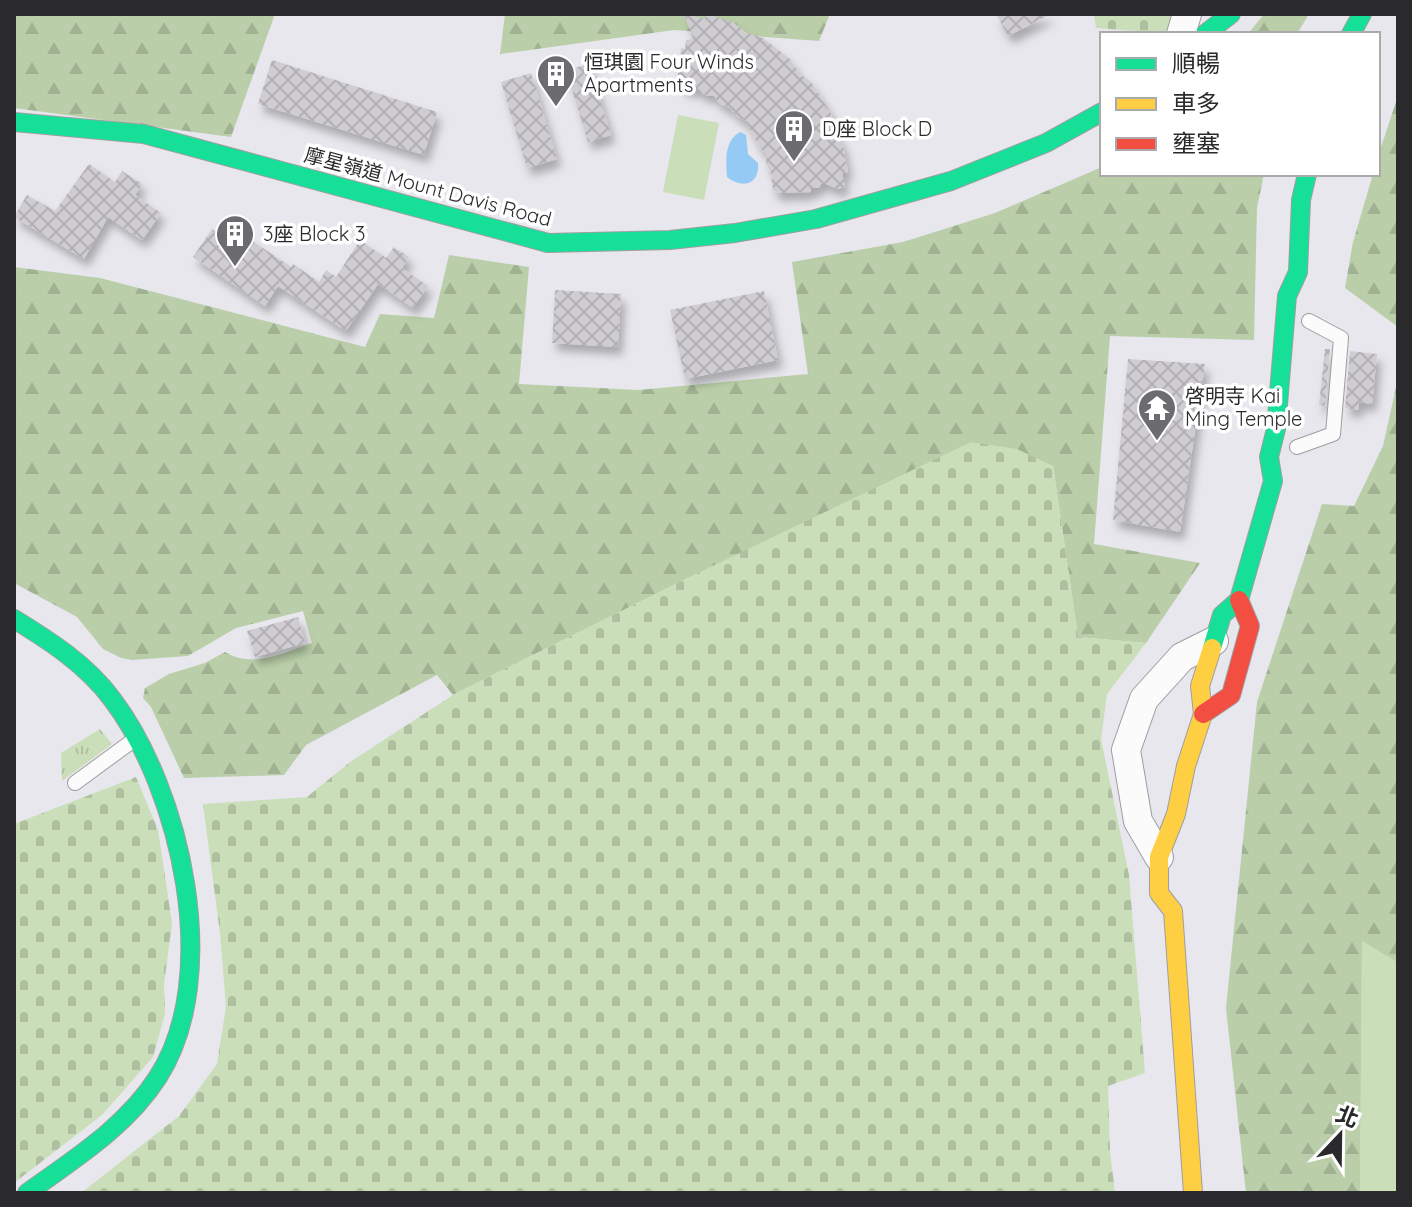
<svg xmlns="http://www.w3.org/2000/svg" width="1412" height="1207" font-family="Quicksand,'Noto Sans TC',sans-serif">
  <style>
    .green { fill: #cadfb9 }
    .forest { fill: url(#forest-firs) }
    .cemetery { fill: url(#cemetery-stones) }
    .park { fill: url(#park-tufts) }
    .water { fill: #95caf4 }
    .building { fill: url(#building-cross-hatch); filter: url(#shadow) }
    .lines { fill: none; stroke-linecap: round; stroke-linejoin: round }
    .lane-casing { stroke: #9e9ea2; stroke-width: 16 }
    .street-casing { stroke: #9e9ea2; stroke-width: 30 }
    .fast-casing { stroke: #9e9ea2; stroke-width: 20 }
    .slow-casing { stroke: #9e9ea2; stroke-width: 20 }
    .jam-casing { stroke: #9e9ea2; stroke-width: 20 }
    .lane { stroke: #fbfbfc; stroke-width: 14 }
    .street { stroke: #fbfbfc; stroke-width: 28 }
    .fast { stroke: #16e098; stroke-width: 18 }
    .slow { stroke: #ffcf43; stroke-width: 18 }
    .jam { stroke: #f24e42; stroke-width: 18 }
    .labels { text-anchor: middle; stroke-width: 7; stroke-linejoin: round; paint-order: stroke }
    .poi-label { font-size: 20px; fill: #2a2a2d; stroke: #fff; text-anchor: start }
    .street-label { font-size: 20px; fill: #2a2a2d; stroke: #fff }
  </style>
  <defs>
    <pattern id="forest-firs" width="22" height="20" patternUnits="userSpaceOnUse" patternTransform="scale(2)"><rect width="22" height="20" fill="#bacfa9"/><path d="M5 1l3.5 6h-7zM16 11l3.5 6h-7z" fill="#a0b292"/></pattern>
    <pattern id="cemetery-stones" width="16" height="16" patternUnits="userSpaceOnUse" patternTransform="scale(2)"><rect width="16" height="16" fill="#cadfb9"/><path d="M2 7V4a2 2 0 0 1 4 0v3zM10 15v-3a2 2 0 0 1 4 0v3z" fill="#aec09f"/></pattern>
    <pattern id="park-tufts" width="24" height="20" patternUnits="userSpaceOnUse" patternTransform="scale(2)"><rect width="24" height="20" fill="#cadfb9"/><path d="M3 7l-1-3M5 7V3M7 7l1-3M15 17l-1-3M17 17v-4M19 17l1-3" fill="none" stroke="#aec09f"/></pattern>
    <pattern id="building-cross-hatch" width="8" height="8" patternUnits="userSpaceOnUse" patternTransform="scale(2)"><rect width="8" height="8" fill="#cfcdd1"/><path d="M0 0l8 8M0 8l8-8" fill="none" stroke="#b2b0b4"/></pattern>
    <filter id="shadow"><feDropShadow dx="4.5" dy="8" stdDeviation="4" flood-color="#0004"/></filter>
  </defs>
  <rect width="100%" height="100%" fill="#e7e7ed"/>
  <path class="green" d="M 678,115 L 719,123 L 704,200 L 663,192 Z
    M 1362,941 L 1398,963 L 1398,1193 L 1360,1193 Z"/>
  <path class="forest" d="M 14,14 L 275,14 L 231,137 L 14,108 Z
    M 505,14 L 830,14 L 819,41 L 674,30 L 500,54 Z
    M 1264,14 L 1309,14 L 1297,34 L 1248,34 Z
    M 1398,96 L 1398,327 L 1345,288 L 1353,242 L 1373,174 L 1378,174 L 1378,156 Z
    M 1102,167 L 1102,174 L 1264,174 L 1257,208 L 1254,340 L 1110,336 L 1094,544 L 1200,563 L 1146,643 L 1078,637 L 1053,466 L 698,573 L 453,695 L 437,675 L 306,745 L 284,775 L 184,778 L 151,707 L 143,698 L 145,688 L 169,674 L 205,663 L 225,652 C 254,669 282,653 312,643 L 303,611 L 236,628 L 188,656 L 132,660 L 121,658 L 103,649 L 77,617 L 14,583 L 14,267 L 100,278 L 365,347 L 380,314 L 434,318 L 449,255 L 529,267 L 519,384 L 639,390 L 808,374 L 792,262 L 903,242 L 995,213 Z
    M 1398,378 L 1398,963 L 1362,941 L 1360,1193 L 1246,1193 L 1226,1008 L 1257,702 L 1322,504 L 1354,506 L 1383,446 Z"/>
  <path class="cemetery" d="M 1094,14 L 1180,14 L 1175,34 L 1096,28 Z
    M 971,442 L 1017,449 L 1053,466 L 1078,637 L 1146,643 L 1107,694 L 1101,739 L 1129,875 L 1145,1073 L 1108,1086 L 1110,1151 L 1115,1193 L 81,1193 L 179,1116 L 217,1064 L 226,1007 L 220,933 L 203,804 L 307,797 L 350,762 L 453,695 L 698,573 Z
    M 136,777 L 158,830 L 172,923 L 164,984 L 165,1014 L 153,1057 L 102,1115 L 14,1183 L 14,824 Z"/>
  <path class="park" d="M 100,729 L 112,744 L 62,781 L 61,753 Z"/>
  <path class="water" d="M 740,132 L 746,135 L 748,154 L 758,163 C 760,185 742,189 727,177 C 726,160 724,141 740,132 Z"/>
  <path class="building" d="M 684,14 L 704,19 L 707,14 L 734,23 L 747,33 L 763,38 L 790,59 L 799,73 L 811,82 L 831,113 L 834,130 L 843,145 L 848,172 L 842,173 L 845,187 L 837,189 L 822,182 L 819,188 L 811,188 L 811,192 L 778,193 L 773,190 L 771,173 L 766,164 L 767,154 L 760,148 L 746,121 L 737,116 L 730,108 L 720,104 L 714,96 L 705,95 L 696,89 L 685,89 L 677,81 L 681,48 L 685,49 L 686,40 L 693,39 Z
    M 996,14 L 1051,14 L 1008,36 Z
    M 272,60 L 437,112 L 424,155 L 258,104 Z
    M 589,64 L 611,135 L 588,142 L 566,70 Z
    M 531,73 L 557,159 L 527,168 L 501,82 Z
    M 89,164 L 115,182 L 122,171 L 142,184 L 135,195 L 161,213 L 142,240 L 108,217 L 84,259 L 14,217 L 27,195 L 55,211 Z
    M 212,229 L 238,247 L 245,236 L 291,267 L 293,264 L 319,282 L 326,270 L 336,277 L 360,240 L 386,258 L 394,247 L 409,257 L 402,268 L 428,286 L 413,308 L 378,284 L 346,331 L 278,286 L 265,306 L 193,257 Z
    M 555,290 L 621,294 L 618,347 L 552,343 Z
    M 764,291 L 778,360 L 685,379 L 670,310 Z
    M 1325,349 L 1330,349 L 1325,406 L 1319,405 Z
    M 1350,351 L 1377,354 L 1372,404 L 1359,402 L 1358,410 L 1345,408 Z
    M 1128,359 L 1205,364 L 1180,532 L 1113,520 Z
    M 298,617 L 305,643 L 255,657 L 247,631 Z"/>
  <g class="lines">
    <g class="lane-casing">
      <path id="lane" d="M 1297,447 L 1333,434 L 1341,338 L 1309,321
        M 75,783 L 135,739"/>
    </g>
    <g class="street-casing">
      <path id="street" d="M 1181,34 L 1187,14
        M 1159,857 L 1138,821 L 1126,750 L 1144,699 L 1182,657 L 1214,641"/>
    </g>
    <g class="fast-casing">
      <path id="fast" d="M 1205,34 L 1231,14
        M 1351,34 L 1362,14
        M 14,122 L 144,134 L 548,243 L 670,240 L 735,233 L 816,219 L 951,181 L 1046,143 L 1102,112
        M 14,619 C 50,641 87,665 112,699 C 181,790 223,976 158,1077 C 126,1127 74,1159 27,1193
        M 1212,648 L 1222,615 L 1239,600 L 1273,481 L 1269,457 L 1276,429 L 1287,296 L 1298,272 L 1301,200 L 1307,174"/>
    </g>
    <g class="slow-casing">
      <path id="slow" d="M 1193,1193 L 1173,911 L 1159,893 L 1159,857 L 1176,814 L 1186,766 L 1203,714 L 1200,686 L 1212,648"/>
    </g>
    <g class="jam-casing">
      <path id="jam" d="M 1203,714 L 1231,695 L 1250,626 L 1239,600"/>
    </g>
    <use href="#lane" class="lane"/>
    <use href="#street" class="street"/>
    <use href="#fast" class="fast"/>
    <use href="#slow" class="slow"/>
    <use href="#jam" class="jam"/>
  </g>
  <defs>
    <g id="building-pin" transform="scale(2)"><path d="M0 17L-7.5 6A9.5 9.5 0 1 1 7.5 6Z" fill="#6c6c70" stroke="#fff"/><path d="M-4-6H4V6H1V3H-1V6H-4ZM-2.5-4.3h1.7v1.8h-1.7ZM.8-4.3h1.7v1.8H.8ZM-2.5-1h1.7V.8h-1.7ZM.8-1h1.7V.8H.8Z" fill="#fff"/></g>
    <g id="temple-pin" transform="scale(2)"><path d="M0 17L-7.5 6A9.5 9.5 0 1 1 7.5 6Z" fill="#6c6c70" stroke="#fff"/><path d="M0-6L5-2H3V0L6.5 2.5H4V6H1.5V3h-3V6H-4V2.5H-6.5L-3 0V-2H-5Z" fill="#fff"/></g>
  </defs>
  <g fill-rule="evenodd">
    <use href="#building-pin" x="556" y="74"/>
    <use href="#building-pin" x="794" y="129"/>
    <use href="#building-pin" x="235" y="234"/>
    <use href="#temple-pin" x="1157" y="408"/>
  </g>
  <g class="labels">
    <g class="poi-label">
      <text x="584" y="69">恒琪園 Four Winds<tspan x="584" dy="23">Apartments</tspan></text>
      <text x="822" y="136">D座 Block D</text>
      <text x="263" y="241">3座 Block 3</text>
      <text x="1185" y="403">啓明寺 Kai<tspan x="1185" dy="23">Ming Temple</tspan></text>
    </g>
    <g class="street-label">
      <text transform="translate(428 187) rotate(15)" y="7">摩星嶺道 Mount Davis Road</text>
    </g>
  </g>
  <rect width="1412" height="1207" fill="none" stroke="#2a2a2d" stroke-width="32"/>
  <rect x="1100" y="32" width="280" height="144" fill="#ffffff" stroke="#aaaaab" stroke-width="2"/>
  <rect x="1116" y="58" width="40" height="12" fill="#16e098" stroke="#aaaaab" stroke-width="2"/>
  <text x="1172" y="72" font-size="24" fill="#2a2a2d">順暢</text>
  <rect x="1116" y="98" width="40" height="12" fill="#ffcf43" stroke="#aaaaab" stroke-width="2"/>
  <text x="1172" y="112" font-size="24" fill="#2a2a2d">車多</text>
  <rect x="1116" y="138" width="40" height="12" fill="#f24e42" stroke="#aaaaab" stroke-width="2"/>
  <text x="1172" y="152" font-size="24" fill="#2a2a2d">壅塞</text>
  <g transform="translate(1340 1135) rotate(22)" stroke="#ffffff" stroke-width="6" paint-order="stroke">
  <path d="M0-6L14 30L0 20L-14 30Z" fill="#2a2a2d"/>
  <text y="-12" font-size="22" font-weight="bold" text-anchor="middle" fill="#2a2a2d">北</text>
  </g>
</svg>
